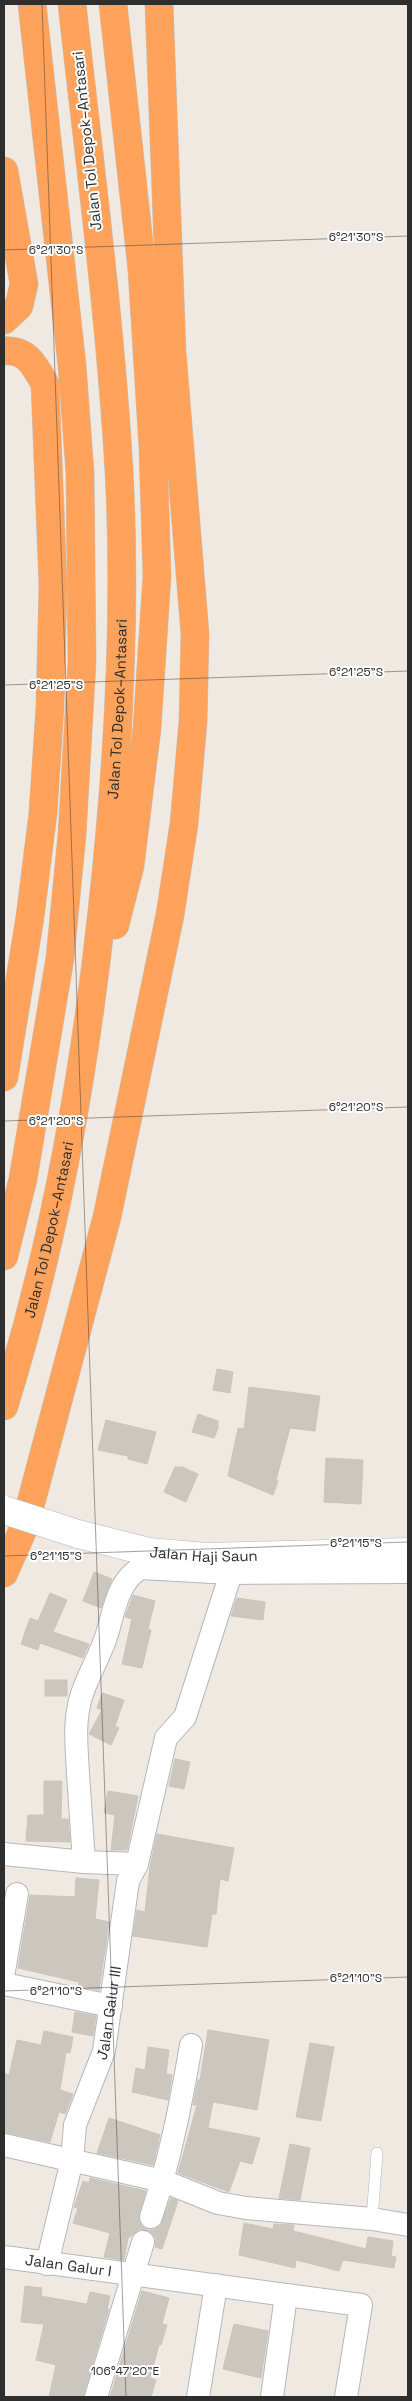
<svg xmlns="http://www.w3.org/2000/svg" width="412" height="2401" font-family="'Space Grotesk',sans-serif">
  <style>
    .building { fill: #cbc7bf; stroke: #cbc5ba }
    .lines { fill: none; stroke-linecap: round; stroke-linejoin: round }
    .service-casing { stroke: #b4b7c1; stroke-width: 12 }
    .minor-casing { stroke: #b4b7c1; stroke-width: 24 }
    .tertiary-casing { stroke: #b4b7c1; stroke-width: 29 }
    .motorway-casing { stroke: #c9c9c9; stroke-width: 29 }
    .service { stroke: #fff; stroke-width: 11 }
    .minor { stroke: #fff; stroke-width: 22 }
    .tertiary { stroke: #fff; stroke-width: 28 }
    .motorway { stroke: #ffa35c; stroke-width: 28 }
    .tertiary-bridge-casing { stroke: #b4b7c1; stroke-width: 29; stroke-linecap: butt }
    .tertiary-bridge { stroke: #fff; stroke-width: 28 }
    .ticks { fill: none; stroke: #2e2e2e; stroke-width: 1; stroke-opacity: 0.45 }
    .labels { text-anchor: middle; stroke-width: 4; stroke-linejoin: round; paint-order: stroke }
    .street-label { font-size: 15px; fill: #2e2e2e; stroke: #fff }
    .ticks-label { font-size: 12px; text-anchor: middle; fill: #2e2e2e; stroke: #fff; stroke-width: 4; stroke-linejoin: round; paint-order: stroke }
  </style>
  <rect width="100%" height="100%" fill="#efe9e1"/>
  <path class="building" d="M 217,1369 L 233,1372 L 230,1393 L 213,1390 Z
    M 249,1387 L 320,1396 L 315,1431 L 290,1428 L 276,1480 L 278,1481 L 273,1495 L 228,1476 L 238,1428 L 244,1429 Z
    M 198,1414 L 218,1421 L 218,1428 L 214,1438 L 192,1432 Z
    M 106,1420 L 156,1432 L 147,1464 L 128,1459 L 128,1456 L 98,1450 Z
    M 326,1458 L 363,1460 L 361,1504 L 324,1502 Z
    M 175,1467 L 182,1467 L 198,1474 L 186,1502 L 164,1492 Z
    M 94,1572 L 112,1579 L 101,1608 L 83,1601 Z
    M 50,1593 L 67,1600 L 53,1632 L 89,1644 L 83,1658 L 40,1643 L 38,1650 L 21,1644 L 30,1618 L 38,1621 Z
    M 133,1595 L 155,1601 L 148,1629 L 151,1630 L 142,1668 L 122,1664 L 132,1619 L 125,1617 Z
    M 237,1598 L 265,1602 L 263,1620 L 231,1616 Z
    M 45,1680 L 67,1680 L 67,1696 L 45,1696 Z
    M 102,1693 L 124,1700 L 115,1726 L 119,1728 L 111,1745 L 89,1734 L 102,1710 L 97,1708 Z
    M 175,1759 L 190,1762 L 184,1789 L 169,1786 Z
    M 44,1781 L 62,1781 L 61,1819 L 68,1819 L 70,1842 L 26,1841 L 28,1815 L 44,1815 Z
    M 108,1791 L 138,1796 L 127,1850 L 111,1850 L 115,1815 L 104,1813 Z
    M 157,1834 L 234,1848 L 228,1881 L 220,1879 L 216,1914 L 212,1914 L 207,1947 L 133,1936 L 137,1910 L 145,1912 L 150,1867 Z
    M 76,1878 L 99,1880 L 95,1919 L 109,1922 L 99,1990 L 78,1986 L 79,1982 L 18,1968 L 30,1895 L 75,1897 Z
    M 75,2012 L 96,2016 L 93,2036 L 72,2032 Z
    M 208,2030 L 269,2040 L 257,2110 L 213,2102 L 208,2128 L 260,2138 L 252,2164 L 240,2161 L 229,2192 L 178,2173 L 197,2105 L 193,2105 L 198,2080 L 200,2080 Z
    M 44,2031 L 73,2037 L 70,2053 L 66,2052 L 60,2090 L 73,2094 L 65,2114 L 59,2112 L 50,2142 L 4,2132 L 4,2073 L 9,2075 L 17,2040 L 41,2045 Z
    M 310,2043 L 334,2047 L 321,2121 L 296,2117 Z
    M 148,2047 L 169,2050 L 166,2074 L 172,2075 L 168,2100 L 132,2092 L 136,2068 L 145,2070 Z
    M 109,2118 L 160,2135 L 153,2165 L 97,2153 Z
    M 290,2144 L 310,2148 L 300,2200 L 279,2198 Z
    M 90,2178 L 146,2191 L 138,2219 L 142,2226 L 148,2230 L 154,2230 L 160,2226 L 171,2198 L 178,2201 L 162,2249 L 155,2247 L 156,2239 L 152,2233 L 140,2229 L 128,2238 L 124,2260 L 104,2257 L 110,2233 L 73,2223 L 78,2208 L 74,2207 L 83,2181 L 89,2183 Z
    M 244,2223 L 273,2229 L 274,2224 L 294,2225 L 293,2231 L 366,2249 L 368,2237 L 393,2241 L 391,2256 L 396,2257 L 394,2268 L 343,2260 L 339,2271 L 296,2260 L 295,2268 L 239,2255 Z
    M 25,2286 L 42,2288 L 41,2296 L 87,2304 L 90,2292 L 110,2296 L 107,2309 L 109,2309 L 83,2397 L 49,2397 L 56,2365 L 36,2360 L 44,2324 L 21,2322 Z
    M 142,2291 L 169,2298 L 162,2324 L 167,2325 L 161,2345 L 159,2345 L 150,2378 L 156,2380 L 151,2397 L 110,2397 Z
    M 234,2324 L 268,2331 L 261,2378 L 223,2369 Z"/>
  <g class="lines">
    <g class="service-casing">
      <path id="service" d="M 372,2219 L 377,2153"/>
    </g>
    <g class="minor-casing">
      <g id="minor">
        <path d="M 4,1854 L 84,1862 L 137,1864"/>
        <path d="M 84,1862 C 82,1833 80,1803 78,1774 C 77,1751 74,1728 79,1705 C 84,1680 100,1658 107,1634 C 114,1611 118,1580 141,1568 L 231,1573 L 408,1572"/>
        <path d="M 4,1971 L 17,1894"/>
        <path d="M 4,1984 L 111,2006"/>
        <path d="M 4,2145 L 163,2181 L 218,2203 L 246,2208 L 372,2219 L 408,2225"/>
        <path d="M 151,2217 C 170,2160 181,2103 191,2045"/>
        <path id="s1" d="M 4,2257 L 361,2305 L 346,2397"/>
        <path id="s2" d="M 47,2264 L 72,2160 L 75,2125 L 104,2051 L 128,1881 L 137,1864 L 166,1738 L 185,1717 L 231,1573"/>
        <path d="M 96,2397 L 143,2242"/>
        <path d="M 198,2397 L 216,2285"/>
        <path d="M 272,2397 L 286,2296"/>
      </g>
    </g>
    <g class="tertiary-casing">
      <g id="tertiary">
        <path id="s3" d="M 78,1534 L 149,1552 L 206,1557 L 408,1552"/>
      </g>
    </g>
    <g class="motorway-casing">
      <g id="motorway">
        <path d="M 113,4 L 142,270 L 153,448 L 157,576 L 147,728 L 130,866 L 115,925"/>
        <path d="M 4,171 L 24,284 L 19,306 L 4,320"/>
        <path d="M 4,351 C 27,349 35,366 45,384 L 53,585 L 50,707 L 43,813 L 30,917 L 4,1077"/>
        <path d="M 4,1256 L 23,1179 L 60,958 L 72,835 L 82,662 L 80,473 L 72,365 L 32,4"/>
        <path id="s4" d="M 4,1406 C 54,1245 84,1078 102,911 C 118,766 127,618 119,471 C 110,315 89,159 72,4"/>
        <path d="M 4,1573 L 25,1525 L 107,1217 L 170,915 L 184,824 L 193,722 L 195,634 L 172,352 L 159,4"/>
      </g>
    </g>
    <use href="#service" class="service"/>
    <use href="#minor" class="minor"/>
    <use href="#tertiary" class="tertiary"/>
    <use href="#motorway" class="motorway"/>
    <g class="tertiary-bridge-casing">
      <path id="tertiary-bridge" d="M 4,1510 L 78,1534"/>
    </g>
    <use href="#tertiary-bridge" class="tertiary-bridge"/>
  </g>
  <path class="ticks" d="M 42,4 L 126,2397M 4,250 L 408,236M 4,685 L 408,671M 4,1121 L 408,1107M 4,1556 L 408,1542M 4,1991 L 408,1977"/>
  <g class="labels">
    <g class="street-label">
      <text transform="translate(87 141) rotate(-96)" y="5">Jalan Tol Depok–Antasari</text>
      <text dy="5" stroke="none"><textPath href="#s4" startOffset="708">Jalan Tol Depok–Antasari</textPath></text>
      <text dy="5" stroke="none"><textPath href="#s4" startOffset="182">Jalan Tol Depok–Antasari</textPath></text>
      <text dy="5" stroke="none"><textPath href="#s3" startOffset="128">Jalan Haji Saun</textPath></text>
      <text dy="5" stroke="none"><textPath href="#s2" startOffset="260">Jalan Galur III</textPath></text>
      <text dy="5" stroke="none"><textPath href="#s1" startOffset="65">Jalan Galur I</textPath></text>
    </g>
  </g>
  <g class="ticks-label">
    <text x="356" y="241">6°21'30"S</text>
    <text x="56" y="254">6°21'30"S</text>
    <text x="356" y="676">6°21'25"S</text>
    <text x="56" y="689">6°21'25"S</text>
    <text x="356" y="1111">6°21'20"S</text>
    <text x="56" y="1125">6°21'20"S</text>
    <text x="356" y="1547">6°21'15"S</text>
    <text x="56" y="1560">6°21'15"S</text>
    <text x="356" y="1982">6°21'10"S</text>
    <text x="56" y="1995">6°21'10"S</text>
    <text x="125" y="2375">106°47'20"E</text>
  </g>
  <rect width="412" height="2401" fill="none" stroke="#2e2e2e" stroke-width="10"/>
</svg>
